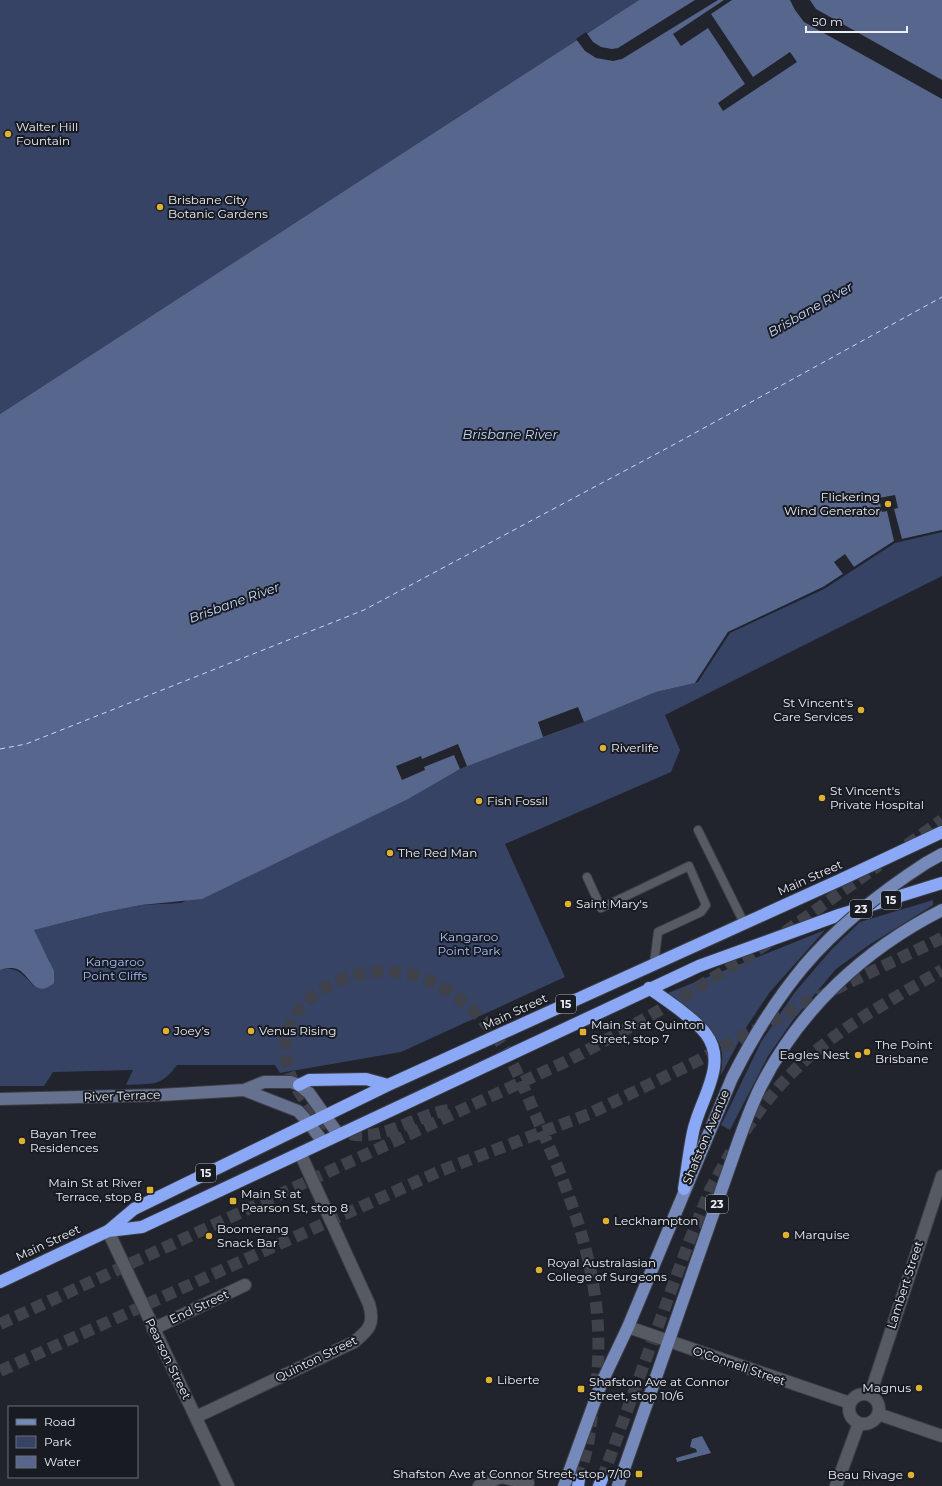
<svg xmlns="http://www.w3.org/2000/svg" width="942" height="1486" font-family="Montserrat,sans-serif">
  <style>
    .green { fill: #364365 }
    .water { fill: #57668c }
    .pier { fill: #21242c }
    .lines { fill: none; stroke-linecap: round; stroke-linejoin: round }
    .ferry { stroke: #c7d7fd; stroke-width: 1; stroke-dasharray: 5 4; stroke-linecap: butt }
    .highway-tunnel { stroke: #3f424a; stroke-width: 12; stroke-dasharray: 12 6; stroke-linecap: butt }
    .lane-casing { stroke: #3c3e45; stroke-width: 10 }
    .street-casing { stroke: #3c3e45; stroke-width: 14 }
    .secondary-casing { stroke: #3c3e45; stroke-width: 14 }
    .primary-casing { stroke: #3c3e45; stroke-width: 14 }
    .highway-casing { stroke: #3c3e45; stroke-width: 14 }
    .lane { stroke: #565a63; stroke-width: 8 }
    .street { stroke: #565a63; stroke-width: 12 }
    .secondary { stroke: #66718f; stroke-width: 12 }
    .primary { stroke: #7689bb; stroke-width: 12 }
    .highway { stroke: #8ba8f6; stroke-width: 12 }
    .primary-bridge-casing { stroke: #3c3e45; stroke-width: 14; stroke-linecap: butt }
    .primary-bridge { stroke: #7689bb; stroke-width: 12 }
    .poi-dot { fill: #deb133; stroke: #181b22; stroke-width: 1.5 }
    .labels { text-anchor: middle; stroke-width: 4; stroke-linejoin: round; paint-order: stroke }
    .shield { fill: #181b22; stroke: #acafb5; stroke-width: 1 }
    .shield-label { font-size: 11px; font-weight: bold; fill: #eceef4 }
    .poi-label { font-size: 12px; fill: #eceef4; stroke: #181b22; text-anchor: start }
    .street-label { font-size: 12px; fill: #eceef4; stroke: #181b22 }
    .park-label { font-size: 12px; fill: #a8c0ff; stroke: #181b22 }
    .water-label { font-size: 13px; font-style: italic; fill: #c7d7fd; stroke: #181b22 }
  </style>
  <rect width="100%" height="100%" fill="#21242c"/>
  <path class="green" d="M 0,0 L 639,0 L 0,414 Z
    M 942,530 L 942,576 L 665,715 L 680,750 L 671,772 L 505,844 L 565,977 L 401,1052 L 280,1073 L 275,1065 L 177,1065 C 160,1088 152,1083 126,1085 L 133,1070 L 53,1072 L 44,1086 L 0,1086 L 0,970 C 17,965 23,975 34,986 L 50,962 L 33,930 L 101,913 L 141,905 L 181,903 L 376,814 L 460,769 L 584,722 L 656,692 L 694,683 L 728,632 L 823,587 L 894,541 Z
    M 933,900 L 933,905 L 869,945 L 836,969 L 793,1020 L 768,1056 L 730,1130 L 721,1125 L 761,1042 L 795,992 L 831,950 L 860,922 Z
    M 825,930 L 770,992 L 747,1026 L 721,1075 C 722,1064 724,1053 719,1043 C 714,1030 680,1006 668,996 L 668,993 Z"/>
  <path class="water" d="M 639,0 L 942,0 L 942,530 L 894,541 L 823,587 L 728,632 L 695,683 L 656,692 L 584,722 L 460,769 L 408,799 L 202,899 L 141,905 L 101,913 L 34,930 L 54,971 L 54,983 C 35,999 31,977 19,970 C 13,967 6,968 0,970 L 0,414 Z
    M 702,1436 L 711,1453 L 677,1462 L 676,1458 L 697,1452 L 696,1449 L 690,1447 L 692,1439 Z"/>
  <path class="pier" d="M 695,0 L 718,0 L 622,59 L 613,61 L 596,58 L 585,51 L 576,39 L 586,32 L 593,42 L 601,47 L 612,49 L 618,48 Z
    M 724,0 L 732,0 L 711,14 L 753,77 L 790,52 L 797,62 L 723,111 L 718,103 L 745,84 L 708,28 L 681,46 L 673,34 Z
    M 790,0 L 810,0 L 816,9 L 942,80 L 942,99 L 804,22 L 795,10 Z
    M 895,495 L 898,508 L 894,509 L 902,539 L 942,530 L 942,532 L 895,543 L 824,589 L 730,633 L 698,682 L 695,683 L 728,632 L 823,587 L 843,574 L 834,562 L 845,554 L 854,567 L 894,541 L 887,511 L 882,512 L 879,498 Z
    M 578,707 L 584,722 L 543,737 L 538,722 Z
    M 458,744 L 467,766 L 460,769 L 454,755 L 424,767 L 425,770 L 402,780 L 396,766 L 421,756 L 422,759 Z"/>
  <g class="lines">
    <path class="ferry" d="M 0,749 L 26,744 L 364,610 L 673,445 L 942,297"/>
    <path class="highway-tunnel" d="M 907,845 L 942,820
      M 785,932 L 879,865
      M 448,1110 C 416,1115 389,1138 356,1135 C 330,1132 319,1120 304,1099 C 248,1024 327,962 403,973 C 437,978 472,1005 493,1032 C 513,1058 525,1091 538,1121 C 578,1212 609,1293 595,1394
      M 745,1131 C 768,1096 797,1064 831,1039 C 866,1013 905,992 942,970
      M 0,1324 L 565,1062 C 635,1026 702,986 768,943
      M 0,1371 L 440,1171 L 589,1114 L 695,1062 L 804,1004 L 942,938
      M 579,1479 L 588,1445 L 592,1416
      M 602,1479 L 687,1247 L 710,1190 L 731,1152"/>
    <g class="lane-casing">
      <path id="lane" d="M 698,830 L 744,923
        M 587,877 L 601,908 L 689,866 L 706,905 L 701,912 L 658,932 L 654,964"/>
    </g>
    <g class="street-casing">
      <path id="street" d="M 108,1231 L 228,1486
        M 628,1327 L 850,1403
        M 153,1329 L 245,1285
        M849 1409a15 15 0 1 1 30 0a15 15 0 1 1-30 0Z
        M 870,1395 L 942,1176
        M 878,1414 L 942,1436
        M 196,1417 L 354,1342 C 369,1330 375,1324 369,1304 L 300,1153
        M 479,1486 L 501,1477 L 528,1483
        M 836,1486 L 859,1423"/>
    </g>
    <g class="secondary-casing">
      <path id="secondary" d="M 244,1090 L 298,1111 L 309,1123 L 323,1142
        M 0,1099 L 160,1095 L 244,1090 L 264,1082 L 291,1082 L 299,1085 L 309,1093 L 338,1134"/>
    </g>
    <g class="primary-casing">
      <path id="primary" d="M 926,863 L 942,854
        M 564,1486 L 601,1384 L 628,1327 L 732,1078 C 752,1038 775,1001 804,966
        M 618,1486 L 734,1154 C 742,1131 750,1108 761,1086 C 800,1009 865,949 942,910"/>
    </g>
    <g class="highway-casing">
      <path id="highway" d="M 649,988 C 666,1000 694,1018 706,1034 C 729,1064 699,1101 693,1132 C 689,1151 687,1170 684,1189
        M 299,1085 L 309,1080 L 366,1079 L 388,1085
        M 108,1231 L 142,1227 L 699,966 L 839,915 L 942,883
        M 0,1282 L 108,1231 L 134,1209 L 388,1085 L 840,880 L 942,832
        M 578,1486 L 579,1479
        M 599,1486 L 602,1479"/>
    </g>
    <use href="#lane" class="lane"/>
    <use href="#street" class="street"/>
    <use href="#secondary" class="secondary"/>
    <use href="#primary" class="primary"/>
    <use href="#highway" class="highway"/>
    <g class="primary-bridge-casing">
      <path id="primary-bridge" d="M 804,966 C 839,925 881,892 926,863"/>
    </g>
    <use href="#primary-bridge" class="primary-bridge"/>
  </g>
  <g class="poi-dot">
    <circle cx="8" cy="134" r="4"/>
    <circle cx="160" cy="207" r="4"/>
    <circle cx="888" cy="504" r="4"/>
    <circle cx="861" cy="710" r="4"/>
    <circle cx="603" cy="748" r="4"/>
    <circle cx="822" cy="798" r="4"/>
    <circle cx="479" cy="801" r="4"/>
    <circle cx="390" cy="853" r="4"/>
    <circle cx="568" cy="904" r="4"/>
    <circle cx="166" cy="1031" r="4"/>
    <circle cx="251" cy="1031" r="4"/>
    <rect x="579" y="1028" width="8" height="8" rx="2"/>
    <circle cx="867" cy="1052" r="4"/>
    <circle cx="858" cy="1055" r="4"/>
    <circle cx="22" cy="1141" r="4"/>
    <rect x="146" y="1186" width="8" height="8" rx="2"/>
    <rect x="229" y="1197" width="8" height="8" rx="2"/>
    <circle cx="606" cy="1221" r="4"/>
    <circle cx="786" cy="1235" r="4"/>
    <circle cx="209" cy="1236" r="4"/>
    <circle cx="539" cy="1270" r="4"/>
    <circle cx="489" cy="1380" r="4"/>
    <circle cx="919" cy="1388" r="4"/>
    <rect x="577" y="1385" width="8" height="8" rx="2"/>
    <rect x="635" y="1470" width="8" height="8" rx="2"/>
    <circle cx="911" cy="1475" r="4"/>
  </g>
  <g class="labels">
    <g class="shield">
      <rect x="881" y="891" width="20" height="18" rx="3"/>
      <rect x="850" y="900" width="22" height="18" rx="3"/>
      <rect x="556" y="995" width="20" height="18" rx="3"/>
      <rect x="196" y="1164" width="20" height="18" rx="3"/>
      <rect x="706" y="1195" width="22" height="18" rx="3"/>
    </g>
    <g class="shield-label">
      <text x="891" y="904">15</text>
      <text x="861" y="913">23</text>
      <text x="566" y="1008">15</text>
      <text x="206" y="1177">15</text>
      <text x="717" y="1208">23</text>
    </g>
    <g class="poi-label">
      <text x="16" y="131">Walter Hill<tspan x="16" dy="14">Fountain</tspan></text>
      <text x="168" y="204">Brisbane City<tspan x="168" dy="14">Botanic Gardens</tspan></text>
      <text x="880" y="501" text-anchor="end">Flickering<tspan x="880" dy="14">Wind Generator</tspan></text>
      <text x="853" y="707" text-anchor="end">St Vincent's<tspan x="853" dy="14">Care Services</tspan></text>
      <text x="611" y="752">Riverlife</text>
      <text x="830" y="795">St Vincent's<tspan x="830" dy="14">Private Hospital</tspan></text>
      <text x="487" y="805">Fish Fossil</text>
      <text x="398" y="857">The Red Man</text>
      <text x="576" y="908">Saint Mary's</text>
      <text x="591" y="1029">Main St at Quinton<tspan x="591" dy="14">Street, stop 7</tspan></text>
      <text x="174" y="1035">Joey’s</text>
      <text x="259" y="1035">Venus Rising</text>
      <text x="875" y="1049">The Point<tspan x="875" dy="14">Brisbane</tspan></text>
      <text x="850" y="1059" text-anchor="end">Eagles Nest</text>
      <text x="30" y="1138">Bayan Tree<tspan x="30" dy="14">Residences</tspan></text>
      <text x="142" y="1187" text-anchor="end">Main St at River<tspan x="142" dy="14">Terrace, stop 8</tspan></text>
      <text x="241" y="1198">Main St at<tspan x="241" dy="14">Pearson St, stop 8</tspan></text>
      <text x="614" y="1225">Leckhampton</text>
      <text x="217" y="1233">Boomerang<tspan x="217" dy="14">Snack Bar</tspan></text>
      <text x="794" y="1239">Marquise</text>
      <text x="547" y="1267">Royal Australasian<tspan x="547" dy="14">College of Surgeons</tspan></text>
      <text x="497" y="1384">Liberte</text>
      <text x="589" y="1386">Shafston Ave at Connor<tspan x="589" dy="14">Street, stop 10/6</tspan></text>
      <text x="911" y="1392" text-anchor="end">Magnus</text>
      <text x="631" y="1478" text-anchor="end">Shafston Ave at Connor Street, stop 7/10</text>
      <text x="903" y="1479" text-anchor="end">Beau Rivage</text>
    </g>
    <g class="street-label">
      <text transform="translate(810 878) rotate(-24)" y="4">Main Street</text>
      <text transform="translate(515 1012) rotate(-25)" y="4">Main Street</text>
      <text transform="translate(122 1096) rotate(-2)" y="4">River Terrace</text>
      <text transform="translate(706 1137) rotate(-67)" y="4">Shafston Avenue</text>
      <text transform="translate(48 1243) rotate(-25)" y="4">Main Street</text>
      <text transform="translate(905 1285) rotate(-72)" y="4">Lambert Street</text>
      <text transform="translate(199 1307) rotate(-25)" y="4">End Street</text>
      <text transform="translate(168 1359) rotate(64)" y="4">Pearson Street</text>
      <text transform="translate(316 1359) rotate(-26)" y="4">Quinton Street</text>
      <text transform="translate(739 1366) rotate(19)" y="4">O'Connell Street</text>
    </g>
    <g class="park-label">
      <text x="469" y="941">Kangaroo<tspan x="469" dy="14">Point Park</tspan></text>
      <text x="115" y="966">Kangaroo<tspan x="115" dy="14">Point Cliffs</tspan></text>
    </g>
    <g class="water-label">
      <text transform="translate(810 309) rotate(-30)" y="5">Brisbane River</text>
      <text x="510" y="439">Brisbane River</text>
      <text transform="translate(234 602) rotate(-20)" y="5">Brisbane River</text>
    </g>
  </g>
  <rect x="8" y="1406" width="130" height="72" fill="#181b22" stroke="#6d6f76"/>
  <rect x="16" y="1419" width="20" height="6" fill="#7689bb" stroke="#6d6f76"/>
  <text x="44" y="1426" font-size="12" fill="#eceef4">Road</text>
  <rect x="16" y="1436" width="20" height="12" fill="#364365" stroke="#6d6f76"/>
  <text x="44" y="1446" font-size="12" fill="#eceef4">Park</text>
  <rect x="16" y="1456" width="20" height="12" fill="#57668c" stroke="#6d6f76"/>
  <text x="44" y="1466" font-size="12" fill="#eceef4">Water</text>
  <path d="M806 26v6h101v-6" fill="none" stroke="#eceef4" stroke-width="2"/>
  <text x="812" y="26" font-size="12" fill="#eceef4" stroke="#181b22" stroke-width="3" paint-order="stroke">50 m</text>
</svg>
